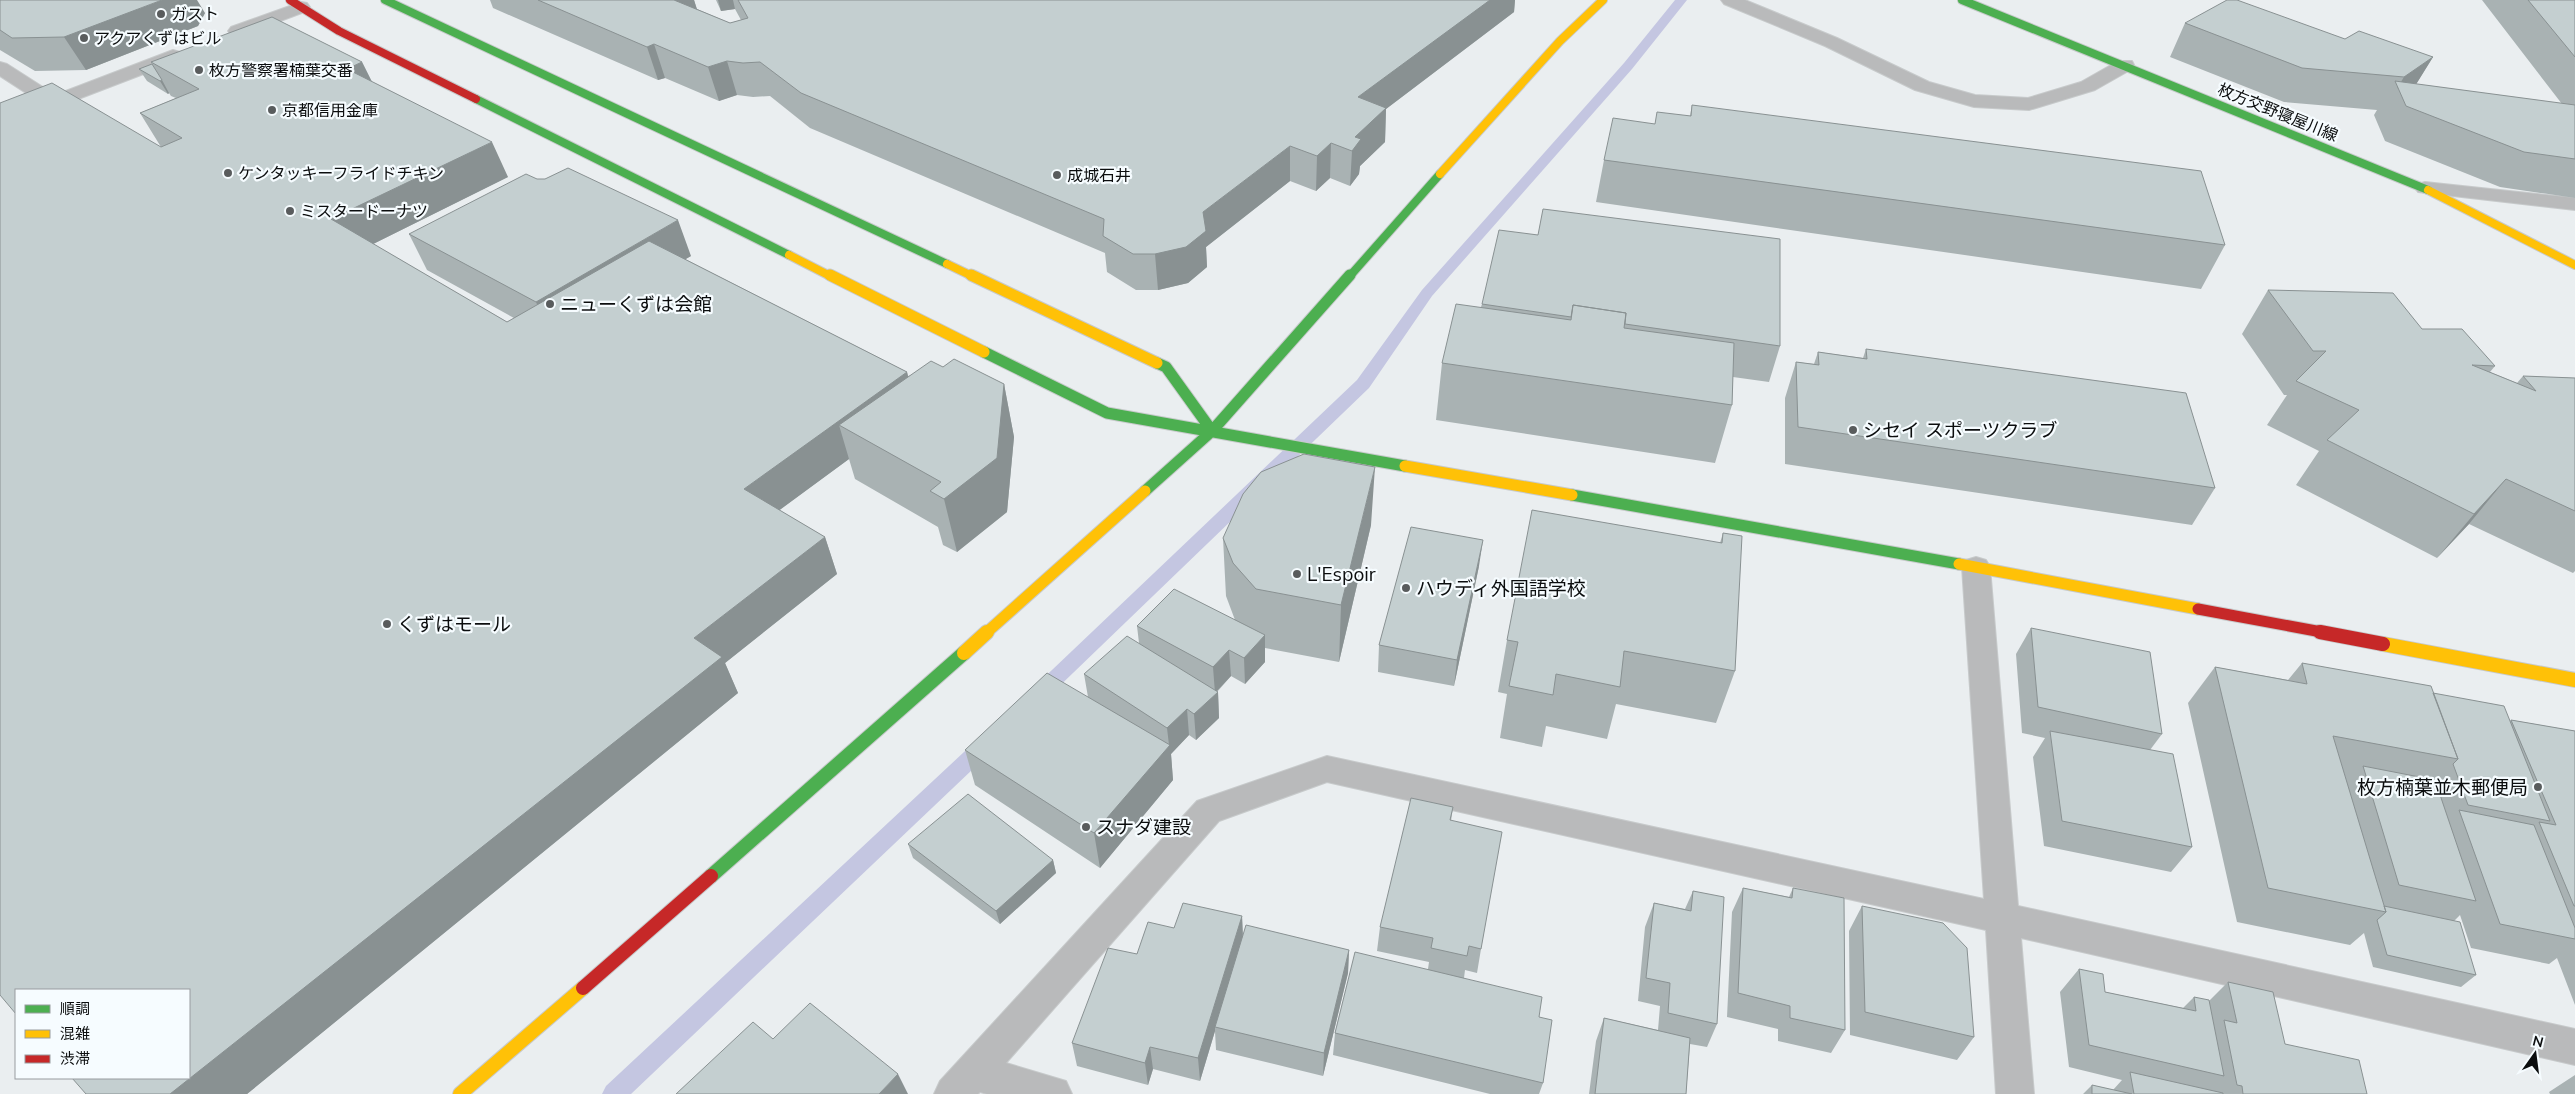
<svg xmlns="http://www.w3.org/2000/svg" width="2575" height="1094" font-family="Mulish,'Noto Sans JP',sans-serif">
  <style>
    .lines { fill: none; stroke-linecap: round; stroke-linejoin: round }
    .stream { fill: #c4c6e1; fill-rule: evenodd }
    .lane-casing { stroke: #c7cacb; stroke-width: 2 }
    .street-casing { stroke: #c7cacb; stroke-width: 2 }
    .fast-far2-casing { stroke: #c7cacb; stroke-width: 10 }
    .fast-far1-casing { stroke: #c7cacb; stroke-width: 13 }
    .fast-casing { stroke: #c7cacb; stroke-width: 16 }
    .slow-far2-casing { stroke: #c7cacb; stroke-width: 10 }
    .slow-far1-casing { stroke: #c7cacb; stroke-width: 13 }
    .slow-casing { stroke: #c7cacb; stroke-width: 16 }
    .jam-far2-casing { stroke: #c7cacb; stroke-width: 10 }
    .jam-far1-casing { stroke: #c7cacb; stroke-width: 13 }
    .jam-casing { stroke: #c7cacb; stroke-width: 16 }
    .lane { fill: #b9babb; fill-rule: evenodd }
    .street { fill: #b9babb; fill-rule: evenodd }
    .fast-far2 { stroke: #4caf50; stroke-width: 8 }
    .fast-far1 { stroke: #4caf50; stroke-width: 11 }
    .fast { stroke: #4caf50; stroke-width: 14 }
    .slow-far2 { stroke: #ffc107; stroke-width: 8 }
    .slow-far1 { stroke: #ffc107; stroke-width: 11 }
    .slow { stroke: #ffc107; stroke-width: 14 }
    .jam-far2 { stroke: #c62828; stroke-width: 8 }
    .jam-far1 { stroke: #c62828; stroke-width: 11 }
    .jam { stroke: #c62828; stroke-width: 14 }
    .wall { fill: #a9b2b3 }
    .shaded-wall { fill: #899192 }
    .building { fill: #c4cfd0; stroke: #899192 }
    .poi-dot { fill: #595c5d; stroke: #f6fcff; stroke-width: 2 }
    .labels { text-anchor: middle; stroke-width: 4.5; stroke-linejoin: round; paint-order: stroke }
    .far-poi-label { font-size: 16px; fill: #0b0d0e; stroke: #f6fcff; text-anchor: start }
    .far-street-label { font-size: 16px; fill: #0b0d0e; stroke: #f6fcff }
    .poi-label { font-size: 19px; fill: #0b0d0e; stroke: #f6fcff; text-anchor: start }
  </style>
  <rect width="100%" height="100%" fill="#eaeef0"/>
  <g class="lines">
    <path class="stream" d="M 1675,0 L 1687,0 L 1632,69 L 1432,296 L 1369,388 L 1046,699 L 1039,702 L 1032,699 L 1029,694 L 1032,689 L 1357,380 L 1422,290 L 1624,63 Z
      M 986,736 L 993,738 L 996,744 L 993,750 L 631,1094 L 602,1094 L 606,1086 L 979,738 Z"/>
    <g class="lane-casing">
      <path id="lane" d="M 1721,0 L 1745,0 L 1837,38 L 1929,82 L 1975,95 L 2028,98 L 2081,82 L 2118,61 L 2132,61 L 2134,65 L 2132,69 L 2095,90 L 2036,108 L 2029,110 L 1974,107 L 1915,90 L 1825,46 L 1724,4 Z
        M 0,62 L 7,64 L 60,98 L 63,102 L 60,106 L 46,106 L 0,76 Z"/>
    </g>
    <g class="street-casing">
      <path id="street" d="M 301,2 L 307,3 L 310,7 L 307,11 L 243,35 L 231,35 L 228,31 L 231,27 Z
        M 173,50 L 180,52 L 182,56 L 180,60 L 0,129 L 0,116 Z
        M 2425,182 L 2575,198 L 2575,210 L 2418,192 L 2415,188 L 2418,184 Z
        M 1976,557 L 1986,560 L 1990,567 L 2018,906 L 2575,1029 L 2575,1065 L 2021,938 L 2034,1094 L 1996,1094 L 1986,930 L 1327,782 L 1219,821 L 1006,1063 L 1066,1081 L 1072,1094 L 987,1094 L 980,1092 L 978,1094 L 934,1094 L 940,1081 L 1197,801 L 1327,756 L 1984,899 L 1962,567 L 1966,560 Z"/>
    </g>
    <g class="fast-far2-casing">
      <path id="fast-far2" d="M 385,0 L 947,264
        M 1962,0 L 2428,190
        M 476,99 L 789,255
        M 1349,277 L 1440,174"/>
    </g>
    <g class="fast-far1-casing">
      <path id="fast-far1" d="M 984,352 L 1107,413 L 1405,466
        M 1157,363 L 1166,367 L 1212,431
        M 1145,491 L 1212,431 L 1350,275
        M 1572,495 L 1959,564"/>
    </g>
    <g class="fast-casing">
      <path id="fast" d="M 711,876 L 964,653"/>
    </g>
    <g class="slow-far2-casing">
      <path id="slow-far2" d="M 1440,174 L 1560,41 L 1603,0
        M 2428,190 L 2575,265
        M 789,255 L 832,277
        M 947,264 L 974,277"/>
    </g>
    <g class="slow-far1-casing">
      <path id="slow-far1" d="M 830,275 L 984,352
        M 971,275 L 1157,363
        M 1405,466 L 1572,495
        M 1959,564 L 2198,609
        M 986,633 L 1145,491"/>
    </g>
    <g class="slow-casing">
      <path id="slow" d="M 2383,644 L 2575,680
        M 964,653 L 987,632
        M 460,1094 L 583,988"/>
    </g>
    <g class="jam-far2-casing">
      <path id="jam-far2" d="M 290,0 L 339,31 L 476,99"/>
    </g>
    <g class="jam-far1-casing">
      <path id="jam-far1" d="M 2198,609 L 2327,633"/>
    </g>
    <g class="jam-casing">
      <path id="jam" d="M 2320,632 L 2383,644
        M 583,988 L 711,876"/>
    </g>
    <use href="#lane" class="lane"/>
    <use href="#street" class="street"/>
    <use href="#fast-far2" class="fast-far2"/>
    <use href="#fast-far1" class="fast-far1"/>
    <use href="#fast" class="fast"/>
    <use href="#slow-far2" class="slow-far2"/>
    <use href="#slow-far1" class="slow-far1"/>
    <use href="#slow" class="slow"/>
    <use href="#jam-far2" class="jam-far2"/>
    <use href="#jam-far1" class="jam-far1"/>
    <use href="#jam" class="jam"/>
  </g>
  <path class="wall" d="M 0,0 L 205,13 L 198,26 L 86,70 L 35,71 L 0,50 Z
    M 490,0 L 694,0 L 697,9 L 730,23 L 741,20 L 735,9 L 721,11 L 716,0 L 1515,0 L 1514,12 L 1386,109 L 1385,142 L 1360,166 L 1359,174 L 1350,186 L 1330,178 L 1316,191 L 1290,181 L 1206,247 L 1207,267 L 1188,283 L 1158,290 L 1136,290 L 1107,272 L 1105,253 L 810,128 L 770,96 L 753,97 L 737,95 L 719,101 L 665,78 L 658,80 L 493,8 Z
    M 2482,0 L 2575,0 L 2575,198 L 2500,187 L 2385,141 L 2374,115 L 2377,110 L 2284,102 L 2170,57 L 2185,23 L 2345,39 L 2433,57 L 2416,84 L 2562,104 Z
    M 151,62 L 362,62 L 372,82 L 508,177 L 373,244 L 507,322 L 514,318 L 427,270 L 409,234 L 691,256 L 685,259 L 907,372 L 908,376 L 943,367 L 1004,384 L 1014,437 L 1007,512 L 957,552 L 943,545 L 938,527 L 855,479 L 849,459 L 779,510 L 825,537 L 837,574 L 725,663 L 738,693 L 247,1094 L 86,1094 L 161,147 L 140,113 L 176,98 L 171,96 L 169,93 L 168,94 L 147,81 L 139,69 L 152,64 Z
    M 1692,105 L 2225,245 L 2201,289 L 1596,202 L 1604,160 L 1690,116 Z
    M 1538,235 L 1780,346 L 1769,382 L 1733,377 L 1732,405 L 1715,463 L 1436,420 L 1442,363 L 1481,307 L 1482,304 Z
    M 2268,290 L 2422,329 L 2495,366 L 2490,372 L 2517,383 L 2523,376 L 2575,378 L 2575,571 L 2573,573 L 2469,524 L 2437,558 L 2296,485 L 2319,451 L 2267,425 L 2287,395 L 2284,395 L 2242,334 Z
    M 1866,349 L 2215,488 L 2192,525 L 1785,464 L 1785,398 L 1796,362 L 1814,364 L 1818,352 L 1863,358 Z
    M 1371,525 L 1339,662 L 1265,648 L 1265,662 L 1245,684 L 1231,676 L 1217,692 L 1218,692 L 1219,718 L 1196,740 L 1189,735 L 1171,754 L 1173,780 L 1100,868 L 975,785 L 965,750 L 1088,697 L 1084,674 L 1139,643 L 1137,626 L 1235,620 L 1226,596 L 1223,538 Z
    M 1723,533 L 1735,671 L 1716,723 L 1616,704 L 1607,739 L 1546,726 L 1542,747 L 1500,738 L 1507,694 L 1498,692 L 1507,640 L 1720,543 Z
    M 1479,566 L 1454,686 L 1378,672 L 1379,645 Z
    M 2031,628 L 2162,734 L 2150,750 L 2192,847 L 2171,872 L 2044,846 L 2033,757 L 2045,738 L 2022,733 L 2016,654 Z
    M 2302,663 L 2433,693 L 2510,721 L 2511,720 L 2575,731 L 2575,1005 L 2557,958 L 2549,964 L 2471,948 L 2460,915 L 2454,921 L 2476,975 L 2461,987 L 2373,967 L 2364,933 L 2350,945 L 2237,922 L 2188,703 L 2215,667 L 2288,680 Z
    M 1453,807 L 1451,821 L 1481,949 L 1477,973 L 1465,970 L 1464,978 L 1539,1017 L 1543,1083 L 1539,1094 L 1490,1094 L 1333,1055 L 1335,1033 L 1428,969 L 1429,962 L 1377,951 L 1380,927 Z
    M 908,844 L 1053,860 L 1056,873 L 1000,924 L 913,858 Z
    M 1743,888 L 1789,897 L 1793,888 L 1845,1030 L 1831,1053 L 1778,1041 L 1778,1029 L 1727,1017 L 1732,912 Z
    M 1693,891 L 1717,1024 L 1707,1047 L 1690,1044 L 1686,1094 L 1589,1094 L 1596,1041 L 1604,1018 L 1658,1030 L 1660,1006 L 1638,1001 L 1645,927 L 1654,903 L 1685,909 Z
    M 1862,906 L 1974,1037 L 1957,1060 L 1850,1035 L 1849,931 Z
    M 1242,916 L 1243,937 L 1349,950 L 1348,973 L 1323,1076 L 1216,1050 L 1215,1031 L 1200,1081 L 1153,1069 L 1148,1085 L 1077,1066 L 1072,1043 L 1137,954 L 1174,928 Z
    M 2079,969 L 2105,992 L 2183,1008 L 2194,997 L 2209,1001 L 2228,982 L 2285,1044 L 2367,1094 L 2083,1094 L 2092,1085 L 2113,1090 L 2122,1080 L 2069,1067 L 2060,992 Z
    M 2575,1075 L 2575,1094 L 2550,1094 L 2549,1092 Z"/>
  <path class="shaded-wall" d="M 162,0 L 197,0 L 205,13 L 198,26 L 86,70 L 64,37 Z
    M 668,0 L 694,0 L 702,26 Z
    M 718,0 L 733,0 L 735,9 L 721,11 Z
    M 1489,0 L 1515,0 L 1514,12 L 1386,109 L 1385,142 L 1360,166 L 1359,174 L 1350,186 L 1352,151 L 1358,97 Z
    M 654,44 L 665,78 L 658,80 L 647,47 Z
    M 2433,57 L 2412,91 L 2397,88 L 2404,77 Z
    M 727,61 L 737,95 L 719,101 L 708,67 Z
    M 362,62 L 379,96 L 347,69 Z
    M 162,80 L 169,93 L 168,94 L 160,81 Z
    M 492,142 L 508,177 L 351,255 L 331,219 Z
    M 1331,143 L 1330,178 L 1316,191 L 1317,156 Z
    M 1290,146 L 1290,181 L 1206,247 L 1207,267 L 1188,283 L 1158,290 L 1155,254 L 1203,212 Z
    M 678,220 L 691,256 L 552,339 L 536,302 Z
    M 907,372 L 916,409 L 839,425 L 849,459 L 758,526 L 744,489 Z
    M 1004,384 L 1014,437 L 1007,512 L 957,552 L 944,499 Z
    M 1375,467 L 1371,525 L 1339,662 L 1341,605 Z
    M 2506,479 L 2469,524 L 2437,558 L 2474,514 Z
    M 825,537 L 837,574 L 725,663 L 738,693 L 247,1094 L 170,1094 L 694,638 Z
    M 1483,540 L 1479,566 L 1454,686 L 1457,660 Z
    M 1265,635 L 1265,662 L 1245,684 L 1244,658 Z
    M 1229,650 L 1231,676 L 1215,693 L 1213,667 Z
    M 1218,692 L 1219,718 L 1196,740 L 1194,714 Z
    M 1187,709 L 1189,735 L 1171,754 L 1173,780 L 1100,868 L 1094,833 L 1169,745 L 1167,728 Z
    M 1053,860 L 1056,873 L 1000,924 L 996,911 Z
    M 1242,916 L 1243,940 L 1215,1027 L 1215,1031 L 1200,1081 L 1198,1058 Z
    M 1349,950 L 1348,973 L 1323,1076 L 1324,1053 Z
    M 1150,1047 L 1153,1069 L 1148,1085 L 1145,1063 Z
    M 898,1074 L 908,1094 L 879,1094 Z"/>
  <path class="building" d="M 0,0 L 162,0 L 64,37 L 12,38 L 0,30 Z
    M 538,0 L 674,0 L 730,23 L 748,18 L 738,0 L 1490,0 L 1358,97 L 1386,108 L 1355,137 L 1361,139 L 1352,151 L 1331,143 L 1317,156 L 1290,146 L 1203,212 L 1206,231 L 1186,247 L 1155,254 L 1133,254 L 1103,236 L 1104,219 L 801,93 L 760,62 L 743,63 L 727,61 L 708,67 L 654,44 L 647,47 Z
    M 2227,0 L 2237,0 L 2345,39 L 2359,31 L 2433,57 L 2404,77 L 2302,68 L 2185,23 Z
    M 2528,0 L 2575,0 L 2575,57 Z
    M 272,17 L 362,62 L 347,69 L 492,142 L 331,219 L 507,322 L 649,241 L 907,372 L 744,489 L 825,537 L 694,638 L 722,657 L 170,1094 L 86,1094 L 72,1078 L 189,1078 L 189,990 L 16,990 L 16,1014 L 0,995 L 0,103 L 52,83 L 161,147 L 182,138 L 140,113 L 199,89 L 151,62 Z
    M 152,64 L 162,80 L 160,81 L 139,69 Z
    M 2395,81 L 2575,105 L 2575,159 L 2524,152 L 2406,106 Z
    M 1692,105 L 2201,171 L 2225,245 L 1604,160 L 1613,118 L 1655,124 L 1657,112 L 1691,116 Z
    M 568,168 L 678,220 L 536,302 L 409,234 L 526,174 L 537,179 L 545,179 Z
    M 1543,209 L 1780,239 L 1780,346 L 1625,324 L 1626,313 L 1573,305 L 1571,317 L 1482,304 L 1499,230 L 1538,235 Z
    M 2268,290 L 2393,293 L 2422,329 L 2462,329 L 2495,366 L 2472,365 L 2536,391 L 2523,376 L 2575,378 L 2575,511 L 2506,479 L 2474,514 L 2327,440 L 2359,410 L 2296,381 L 2326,351 L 2313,351 Z
    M 1456,304 L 1571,320 L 1573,305 L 1626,313 L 1624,328 L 1734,343 L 1732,405 L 1442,363 Z
    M 1866,349 L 2186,393 L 2215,488 L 1798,427 L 1796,362 L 1819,365 L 1818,352 L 1867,359 Z
    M 954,359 L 1004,384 L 997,458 L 944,499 L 930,491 L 941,482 L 839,425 L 931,361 L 943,367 Z
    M 1304,454 L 1375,467 L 1341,605 L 1256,589 L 1233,563 L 1223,538 L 1243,494 L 1261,472 Z
    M 1532,510 L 1722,543 L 1723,533 L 1742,536 L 1735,671 L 1624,651 L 1620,687 L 1556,674 L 1553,695 L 1509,686 L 1518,642 L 1507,640 Z
    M 1411,527 L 1483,540 L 1457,660 L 1379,645 Z
    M 1174,589 L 1265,635 L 1244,658 L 1229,650 L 1213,667 L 1137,626 Z
    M 2031,628 L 2150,652 L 2162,734 L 2038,707 Z
    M 1127,636 L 1218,692 L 1194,714 L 1187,709 L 1167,728 L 1084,674 Z
    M 2302,663 L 2431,686 L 2458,759 L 2333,736 L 2386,912 L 2268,888 L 2215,667 L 2307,684 Z
    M 1047,673 L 1170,745 L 1094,833 L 965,750 Z
    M 2433,693 L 2504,706 L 2550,821 L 2468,805 L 2453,764 L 2458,759 Z
    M 2511,720 L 2575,731 L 2575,906 L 2574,906 L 2539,822 L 2556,825 Z
    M 2050,731 L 2173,754 L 2192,847 L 2062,821 Z
    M 2363,766 L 2435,780 L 2476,901 L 2399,885 Z
    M 968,794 L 1053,860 L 996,911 L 908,844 Z
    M 1411,798 L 1453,807 L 1450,820 L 1502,832 L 1481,949 L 1469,946 L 1467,956 L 1431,948 L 1433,938 L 1380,927 Z
    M 2459,810 L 2534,825 L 2575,928 L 2575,939 L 2500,924 Z
    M 1743,888 L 1792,898 L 1793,888 L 1844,898 L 1845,1030 L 1790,1018 L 1790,1006 L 1738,993 Z
    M 1693,891 L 1724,897 L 1717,1024 L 1668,1013 L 1670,983 L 1646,978 L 1654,903 L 1691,911 Z
    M 1183,903 L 1242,916 L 1198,1058 L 1150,1047 L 1145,1063 L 1072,1043 L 1108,948 L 1137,954 L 1148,922 L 1174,928 Z
    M 1862,906 L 1943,923 L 1967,948 L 1974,1037 L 1865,1012 Z
    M 2384,906 L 2460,922 L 2476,975 L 2387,955 L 2377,920 L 2386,912 Z
    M 1246,925 L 1349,950 L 1324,1053 L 1215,1027 Z
    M 1355,952 L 1542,997 L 1539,1017 L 1552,1020 L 1543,1083 L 1335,1033 Z
    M 2079,969 L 2103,974 L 2105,992 L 2196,1011 L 2194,997 L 2209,1000 L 2224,1076 L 2089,1045 Z
    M 2228,982 L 2273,992 L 2285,1044 L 2359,1060 L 2367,1094 L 2243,1094 L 2242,1086 L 2237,1085 L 2224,1020 L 2237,1023 Z
    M 810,1003 L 898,1074 L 879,1094 L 676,1094 L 753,1022 L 773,1039 Z
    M 1604,1018 L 1690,1038 L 1686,1094 L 1595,1094 Z
    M 2130,1072 L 2223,1093 L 2223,1094 L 2134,1094 Z
    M 2092,1085 L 2132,1094 L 2092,1094 Z"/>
  <g class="poi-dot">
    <circle cx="161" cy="14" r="5"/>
    <circle cx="84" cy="38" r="5"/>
    <circle cx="199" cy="70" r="5"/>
    <circle cx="272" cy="110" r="5"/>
    <circle cx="228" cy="173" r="5"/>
    <circle cx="1057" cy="175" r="5"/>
    <circle cx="290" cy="211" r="5"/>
    <circle cx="550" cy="304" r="5"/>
    <circle cx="1853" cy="430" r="5"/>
    <circle cx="1297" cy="574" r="5"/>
    <circle cx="1406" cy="588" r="5"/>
    <circle cx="387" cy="624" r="5"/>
    <circle cx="2538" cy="787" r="5"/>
    <circle cx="1086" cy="827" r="5"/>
  </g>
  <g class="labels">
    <g class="far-poi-label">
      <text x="171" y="20">ガスト</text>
      <text x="94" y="44">アクアくずはビル</text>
      <text x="209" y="76">枚方警察署楠葉交番</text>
      <text x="282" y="116">京都信用金庫</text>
      <text x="238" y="179">ケンタッキーフライドチキン</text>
      <text x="1067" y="181">成城石井</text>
      <text x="300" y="217">ミスタードーナツ</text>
    </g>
    <g class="far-street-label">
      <text transform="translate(2278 112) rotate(22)" y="6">枚方交野寝屋川線</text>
    </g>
    <g class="poi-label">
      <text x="560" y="311">ニューくずは会館</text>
      <text x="1863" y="437">シセイ スポーツクラブ</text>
      <text x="1307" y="581">L'Espoir</text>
      <text x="1416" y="595">ハウディ外国語学校</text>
      <text x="397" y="631">くずはモール</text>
      <text x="2528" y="794" text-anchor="end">枚方楠葉並木郵便局</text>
      <text x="1096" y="834">スナダ建設</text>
    </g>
  </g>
  <rect x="15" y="989" width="175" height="90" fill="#f6fcff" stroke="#989c9f"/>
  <rect x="25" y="1005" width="25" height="8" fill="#4caf50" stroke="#989c9f"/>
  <text x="60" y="1014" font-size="15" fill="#0b0d0e">順調</text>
  <rect x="25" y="1030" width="25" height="8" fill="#ffc107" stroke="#989c9f"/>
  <text x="60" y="1039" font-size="15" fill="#0b0d0e">混雑</text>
  <rect x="25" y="1055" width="25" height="8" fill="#c62828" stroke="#989c9f"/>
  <text x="60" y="1064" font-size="15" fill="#0b0d0e">渋滞</text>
  <g transform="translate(2535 1054) rotate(14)" stroke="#f6fcff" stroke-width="4" paint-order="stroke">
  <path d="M0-4L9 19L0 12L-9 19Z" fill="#0b0d0e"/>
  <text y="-8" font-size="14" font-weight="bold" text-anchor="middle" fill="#0b0d0e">N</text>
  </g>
</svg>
